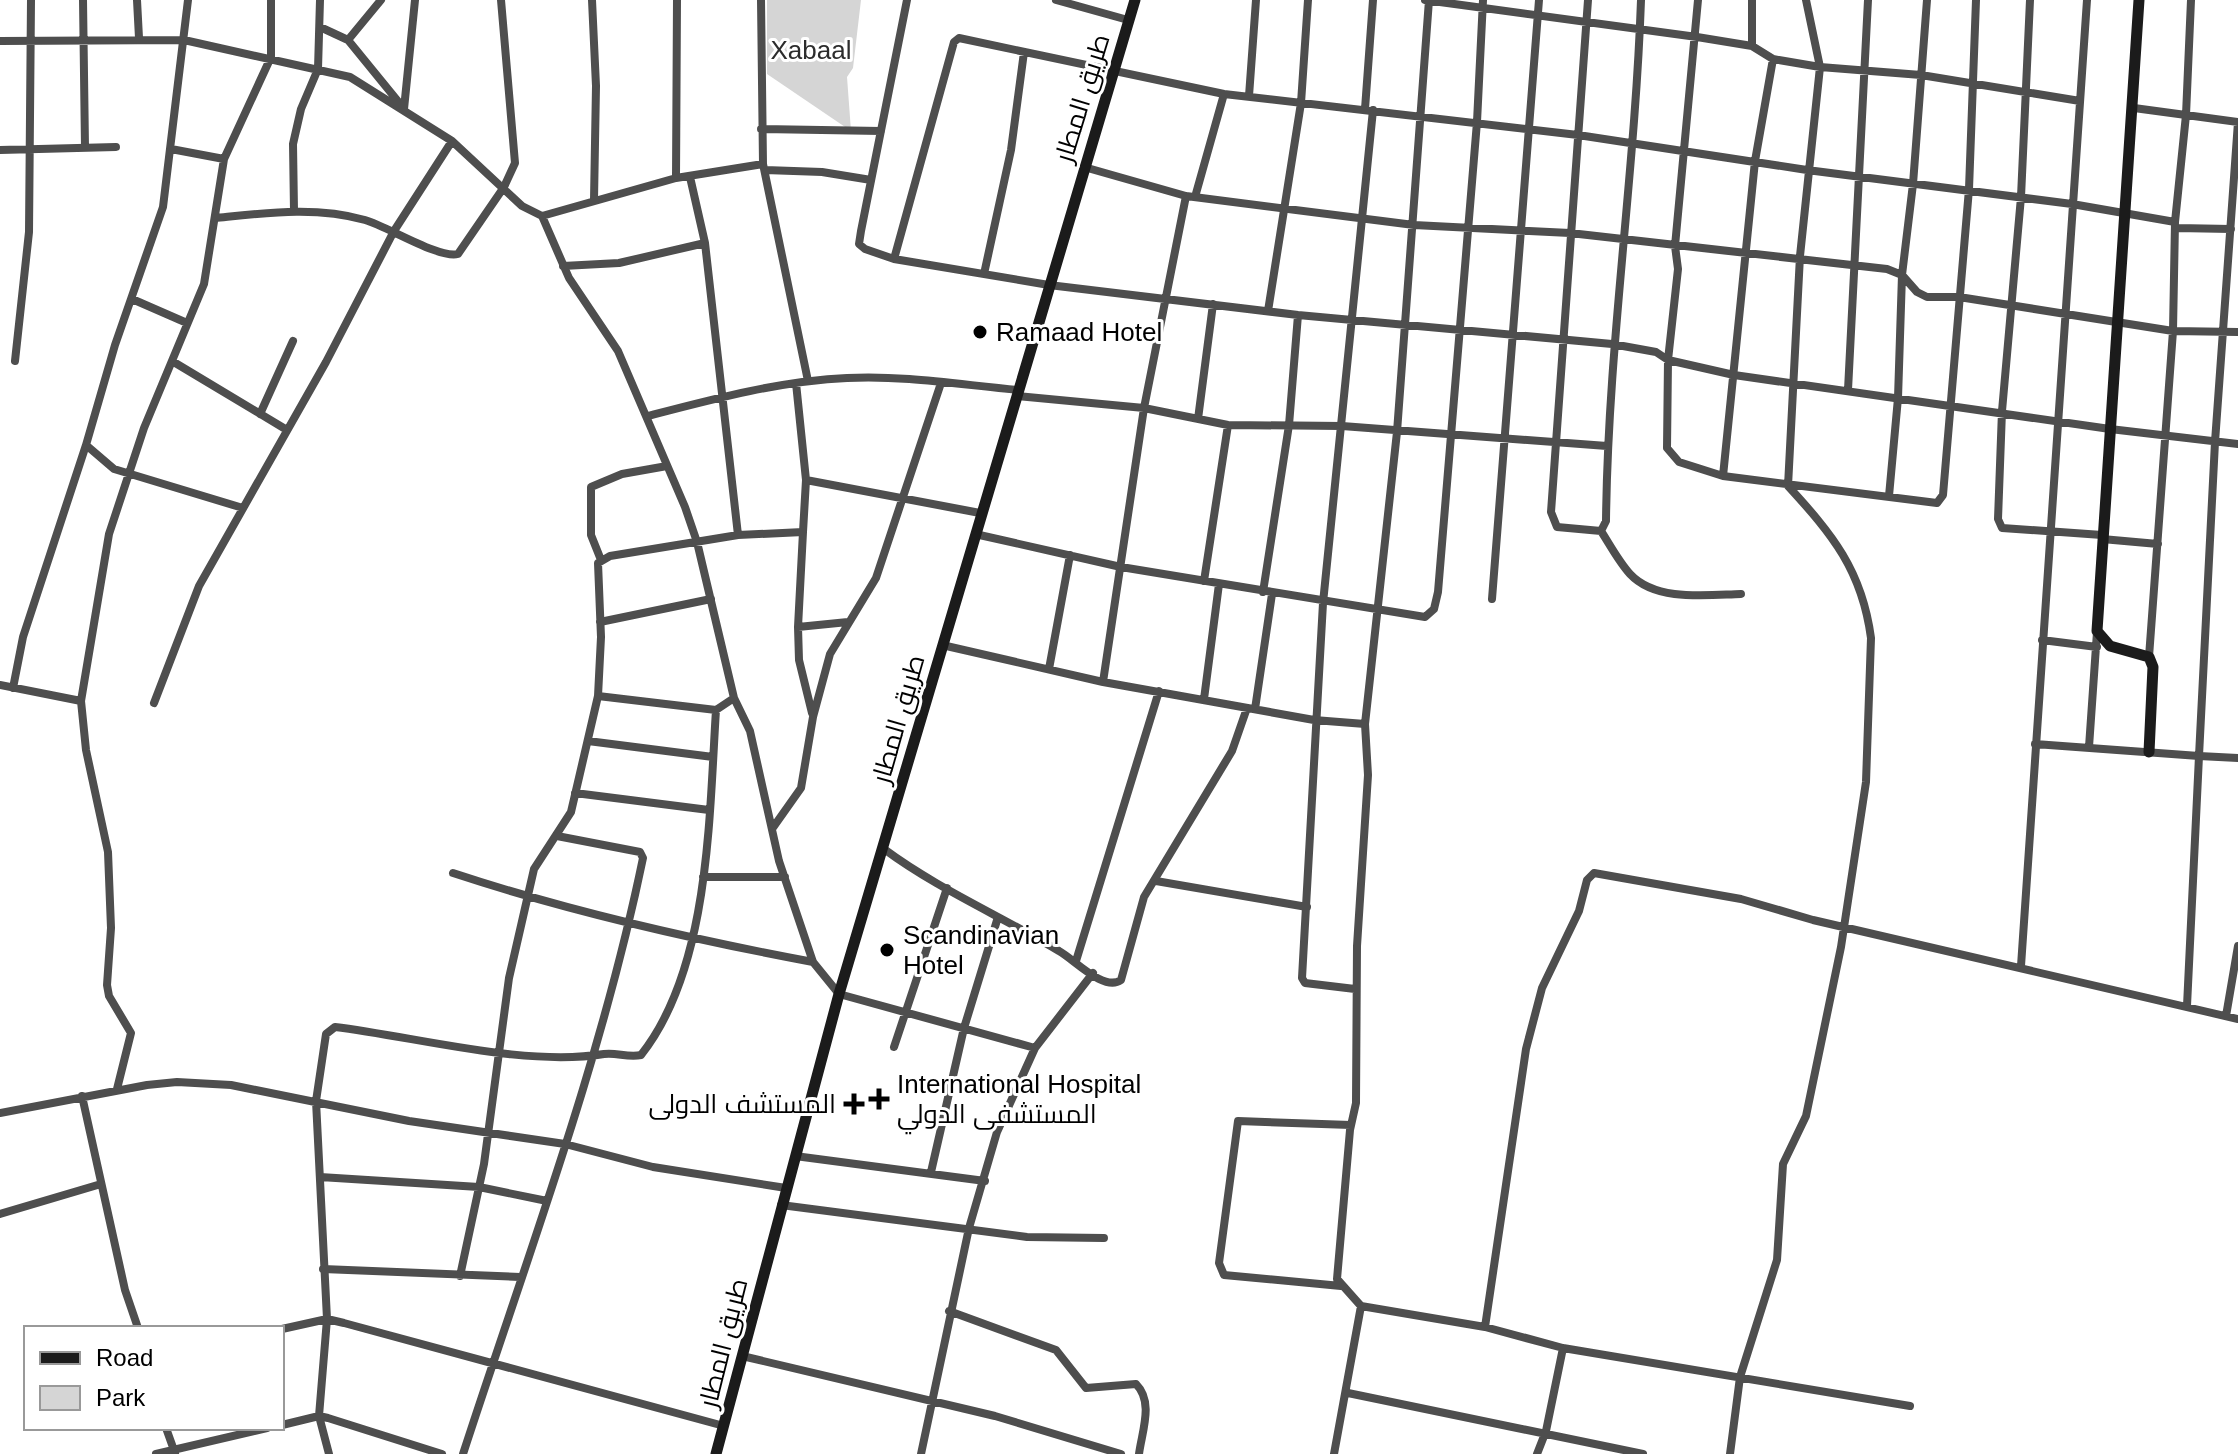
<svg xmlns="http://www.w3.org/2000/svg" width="2238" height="1454" font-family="Helvetica,Cairo,sans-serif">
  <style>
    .green { fill: #d5d5d5 }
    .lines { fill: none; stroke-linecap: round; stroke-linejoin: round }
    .street { stroke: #4e4e4e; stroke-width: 8 }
    .secondary { stroke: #1b1b1b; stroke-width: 11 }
    .poi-dot { fill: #000; stroke: #fff; stroke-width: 3 }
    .labels { text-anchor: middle; stroke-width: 6; stroke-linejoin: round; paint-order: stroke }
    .park-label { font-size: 26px; fill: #2c2c2c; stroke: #fff }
    .street-label { font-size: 26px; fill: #000; stroke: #fff }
    .poi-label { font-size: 26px; fill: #000; stroke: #fff; text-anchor: start }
  </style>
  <rect width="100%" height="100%" fill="#fff"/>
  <path class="green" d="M 767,0 L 861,0 L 853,68 L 847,77 L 851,131 L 767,74 Z"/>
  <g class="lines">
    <path class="street" d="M 83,0 L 85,147
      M 137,0 L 139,38
      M 188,0 L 163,207 L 115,345 L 86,445 L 114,469 L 243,508
      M 592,0 L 596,86 L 594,200
      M 761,0 L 763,164 L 808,381
      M 907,0 L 861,231 L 859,244 L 865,249 L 894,259 L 1049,285 L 1298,315 L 1612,344 L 1656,352 L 1668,360 L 1734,375 L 2110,429 L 2238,444
      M 1056,0 L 1128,20
      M 1425,0 L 1697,37 L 1752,46 L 1773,59 L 1820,67 L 1921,75 L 2080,101
      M 1429,0 L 1397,432 L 1365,724 L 1368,775 L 1357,946 L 1356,1103 L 1350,1130 L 1337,1279 L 1361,1306 L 1485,1327 L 1563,1348 L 1910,1406
      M 1588,0 L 1551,512 L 1557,527 L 1601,531
      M 1698,0 L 1675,246 L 1678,269 L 1668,360 L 1667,448 L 1679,462 L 1723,476 L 1937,503 L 1943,495 L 1969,189 L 1976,0
      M 1752,0 L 1752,46
      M 2030,0 L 2021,197 L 2002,411 L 1998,519 L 2002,528 L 2102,535
      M 320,27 L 348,40 L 401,105
      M 348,40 L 381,0
      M 0,41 L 184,40 L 350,77 L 452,141 L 522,206 L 542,216 L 569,278 L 618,351 L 685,507 L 697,542 L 734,698 L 750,731 L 779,861 L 813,962 L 839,994 L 1035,1048
      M 1249,96 L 1256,0
      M 2134,108 L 2238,122
      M 404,109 L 415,0
      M 1365,109 L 1373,0
      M 2238,122 L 2215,442 L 2199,756 L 2238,758
      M 761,129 L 881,131
      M 171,149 L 224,159
      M 0,150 L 116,147
      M 1084,167 L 1186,196 L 1414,225 L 1570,233 L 1887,269 L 1902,275 L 1917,292 L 1927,297 L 1959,297 L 2173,331 L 2238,332
      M 765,170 L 822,172 L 871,180
      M 690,177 L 705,243 L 738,535
      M 676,178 L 677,0
      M 1195,197 L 1224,94
      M 294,211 L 293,144 L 301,109 L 318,69 L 320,0
      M 542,216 L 676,178 L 763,164
      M 215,218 C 265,213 316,206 365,220 C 387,226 439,259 458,254 L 504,187 L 515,163 L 501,0
      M 2177,228 L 2231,229
      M 894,259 L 954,42 L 959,38 L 1224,94 L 1578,135 L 1807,170 L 2072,204 L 2175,222
      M 563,266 L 619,263 L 705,243
      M 984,274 L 1011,150 L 1024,52
      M 132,299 L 187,323
      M 1268,311 L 1301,103 L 1308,0
      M 15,361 L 29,232 L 31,0
      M 172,361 L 287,430
      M 1848,390 L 1868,0
      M 1017,396 L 1144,408 L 1228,425 L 1342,426 L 1607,446
      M 260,414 L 293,341
      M 648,416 C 713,399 780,381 847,378 C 904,375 962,385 1019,390
      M 1198,419 L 1213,304
      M 1723,476 L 1755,161 L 1773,59
      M 806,480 L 980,513
      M 1889,496 L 1898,398 L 1902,275 L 1913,184 L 1927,0
      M 1601,531 L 1606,521 C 1608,346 1635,174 1641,0
      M 1601,531 C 1610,545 1619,562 1630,574 C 1656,602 1707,595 1741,594
      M 803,532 L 798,627 L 799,660 L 812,713
      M 975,534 L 1121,567 L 1425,617 L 1434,609 L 1438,592 L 1477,122 L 1483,0
      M 2102,539 L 2158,544
      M 601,560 L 591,535 L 591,487 L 622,474 L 667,466
      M 1204,581 L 1228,425
      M 1263,592 L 1289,425 L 1298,315
      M 1492,599 L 1539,0
      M 600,622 L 711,599
      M 798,627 L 848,622
      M 2042,640 L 2097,647
      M 942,645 L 1103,682 L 1314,720 L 1365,724
      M 2149,657 L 2173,331 L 2175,222 L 2186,115 L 2191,0
      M 1049,669 L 1070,555
      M 1103,682 L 1144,408 L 1186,196
      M 0,685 L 81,701
      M 13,688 L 23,637 L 86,445
      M 598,696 L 716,710 L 734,698
      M 1204,699 L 1219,584
      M 154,703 L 199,586 L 326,362 L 394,231 L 452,141
      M 1255,709 L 1272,594
      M 588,741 L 713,757
      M 2035,744 L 2199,756 L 2187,1006
      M 2089,747 L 2097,632
      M 575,793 L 709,810
      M 772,829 L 801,788 L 813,717 L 830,654 L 876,578 L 941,383
      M 884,849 C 938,889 1001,916 1059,951 C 1075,960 1104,992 1121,980 L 1144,897 L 1232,751 L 1247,708
      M 453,873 C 571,912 690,939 813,962
      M 703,877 L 785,877
      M 1156,881 L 1307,907
      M 1076,961 L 1159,691
      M 2021,966 L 2087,0
      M 1355,989 L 1305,983 L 1302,978 L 1323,603 L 1373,110
      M 2226,1016 L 2238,946
      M 894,1047 L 947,888
      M 117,1089 L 131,1033 L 109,996 L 107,985 L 111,928 L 108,852 L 86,750 L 81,701 L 109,534 L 144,428 L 204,284 L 224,159 L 271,57 L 271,0
      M 82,1096 L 125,1290 L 138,1328
      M 0,1113 L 147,1085 L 177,1082 L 231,1085 L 409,1121 L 565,1144 L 653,1167 L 786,1188
      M 795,1156 L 985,1181
      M 931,1172 L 964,1028 L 998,917
      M 320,1177 L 479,1187 L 547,1201
      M 781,1205 L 1027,1237 L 1104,1238
      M 0,1214 L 101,1184
      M 323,1269 L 520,1277
      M 460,1276 L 484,1164 L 509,978 L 534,869 L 571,812 L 598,696 L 601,637 L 598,563 L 610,556 L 738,535 L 803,532 L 806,480 L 796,383
      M 1341,1286 L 1224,1275 L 1219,1263 L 1238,1121 L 1351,1125
      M 949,1311 L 1056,1350 L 1086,1388 L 1136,1384 C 1154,1402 1142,1431 1139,1454
      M 1485,1327 L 1526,1049 L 1542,988 L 1579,911 L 1587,880 L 1594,873 L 1741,899 L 1813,920 L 2238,1019
      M 282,1329 L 327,1319 L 344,1323 L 724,1426
      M 742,1356 L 995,1416 L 1121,1454
      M 1348,1393 L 1643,1454
      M 282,1425 L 319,1416 L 328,1418 L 442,1454
      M 166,1428 L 175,1453
      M 156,1454 L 267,1428
      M 329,1454 L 319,1416 L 327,1319 L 316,1101 L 326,1034 L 335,1027 C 417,1037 525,1067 604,1054 C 616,1052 628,1058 641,1055 C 710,968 709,817 716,710
      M 463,1454 C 527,1257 601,1062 643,858 L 640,852 L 557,836
      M 921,1454 L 969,1228 L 997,1132 L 1035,1048 L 1093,973
      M 1334,1454 L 1361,1306
      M 1537,1454 L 1546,1431 L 1563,1348
      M 1730,1454 L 1740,1377 L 1777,1260 L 1783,1164 L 1806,1116 L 1841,947 L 1866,782 L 1871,638 C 1862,570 1832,534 1788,486 L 1800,256 L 1820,67 L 1806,0"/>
    <path class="secondary" d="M 2139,0 L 2097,631 L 2110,646 L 2149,657 L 2153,667 L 2149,752
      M 716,1454 L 839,994 L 1135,0"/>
  </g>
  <g class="poi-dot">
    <circle cx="980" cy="332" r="8"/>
    <circle cx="887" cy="950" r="8"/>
    <path d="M875 1087h8v8h8v8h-8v8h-8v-8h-8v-8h8z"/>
    <path d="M850 1092h8v8h8v8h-8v8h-8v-8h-8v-8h8z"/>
  </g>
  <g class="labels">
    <g class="park-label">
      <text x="811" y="59">Xabaal</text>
    </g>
    <g class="street-label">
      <text transform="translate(1082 98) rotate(-73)" y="9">طريق المطار</text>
      <text transform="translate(898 719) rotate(-74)" y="9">طريق المطار</text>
      <text transform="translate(723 1343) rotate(-76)" y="9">طريق المطار</text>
    </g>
    <g class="poi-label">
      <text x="996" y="341">Ramaad Hotel</text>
      <text x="903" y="944">Scandinavian<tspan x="903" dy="30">Hotel</tspan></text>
      <text x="897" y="1093">International Hospital<tspan x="897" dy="30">المستشفى الدولي</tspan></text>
      <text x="836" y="1113" text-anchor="end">المستشف الدولى</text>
    </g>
  </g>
  <rect x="24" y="1326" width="260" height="104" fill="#ffffff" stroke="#999999" stroke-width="2"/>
  <rect x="40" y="1352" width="40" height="12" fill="#1b1b1b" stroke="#999999" stroke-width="2"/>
  <text x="96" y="1366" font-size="24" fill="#000000">Road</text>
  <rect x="40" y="1386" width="40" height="24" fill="#d5d5d5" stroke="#999999" stroke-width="2"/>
  <text x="96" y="1406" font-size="24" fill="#000000">Park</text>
</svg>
